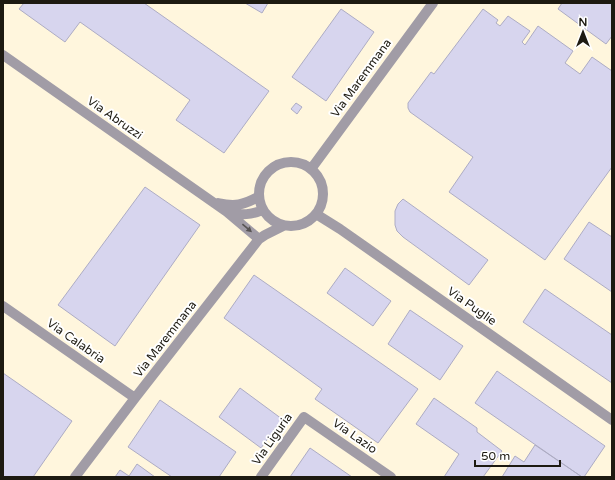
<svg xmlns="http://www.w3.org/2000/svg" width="615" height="480" font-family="'Varela Round',sans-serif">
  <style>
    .building { fill: #d7d5ee; stroke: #adacc4 }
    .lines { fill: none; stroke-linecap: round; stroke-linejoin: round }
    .street { stroke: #a19ca6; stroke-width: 10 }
    .oneway { fill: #585454 }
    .labels { text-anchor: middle; stroke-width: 4; stroke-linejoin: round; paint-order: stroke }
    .street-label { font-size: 12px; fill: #1d1a11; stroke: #fff }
  </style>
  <rect width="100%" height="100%" fill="#fff6dd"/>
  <path class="building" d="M 24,3 L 144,3 L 269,91 L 224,153 L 176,120 L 190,100 L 80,22 L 65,42 L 19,9 Z
    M 245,3 L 268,3 L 262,13 Z
    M 562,3 L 612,3 L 612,36 L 606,44 L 558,9 Z
    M 341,9 L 374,32 L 326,101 L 292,77 Z
    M 483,9 L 498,20 L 496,23 L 500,26 L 508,16 L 530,31 L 522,42 L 525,45 L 538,26 L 573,51 L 565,63 L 580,74 L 592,57 L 612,71 L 612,167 L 545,260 L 449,192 L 473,157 L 410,112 L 408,108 L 408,103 L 431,72 L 434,74 Z
    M 296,103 L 302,107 L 297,114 L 291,109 Z
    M 145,187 L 200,225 L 115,346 L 58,305 Z
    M 403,199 L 488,260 L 469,285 L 403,237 L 397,231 L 395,225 L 395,211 L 398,204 Z
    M 589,222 L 612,237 L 612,292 L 564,259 Z
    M 345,268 L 391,301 L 373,326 L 327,293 Z
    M 254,275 L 418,389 L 378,443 L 315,399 L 322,389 L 224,318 Z
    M 545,289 L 612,335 L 612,383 L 523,322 Z
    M 410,310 L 463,346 L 440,380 L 388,344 Z
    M 497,371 L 605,446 L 584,477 L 582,477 L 475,403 Z
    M 3,373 L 72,421 L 33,477 L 3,477 Z
    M 240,388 L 282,419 L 261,448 L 219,417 Z
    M 434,398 L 477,428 L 477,432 L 502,451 L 483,477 L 444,477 L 459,454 L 416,424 Z
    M 160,400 L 236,452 L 219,477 L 172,477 L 128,447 Z
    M 535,445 L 582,477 L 502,477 L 515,456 L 524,462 Z
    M 310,448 L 352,477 L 290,477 Z
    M 137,464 L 155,477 L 115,477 L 120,470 L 129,476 Z"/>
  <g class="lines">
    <path class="street" d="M 3,55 L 227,212 L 259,239
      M259 194a32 32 0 1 1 64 0a32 32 0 1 1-64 0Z
      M 311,169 L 433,3
      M 218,203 C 235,207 243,205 258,197
      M 229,213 C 242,215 251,215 263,210
      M 316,214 L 340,229 L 612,420
      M 3,306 L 135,398
      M 75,477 L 135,398 L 259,239 L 265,235 L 283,226
      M 261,477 L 304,417 L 391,477"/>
  </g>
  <defs><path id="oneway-solid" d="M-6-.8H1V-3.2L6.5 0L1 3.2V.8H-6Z"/></defs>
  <use class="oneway" href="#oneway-solid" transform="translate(247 228) rotate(40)"/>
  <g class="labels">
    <g class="street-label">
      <text transform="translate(361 78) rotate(-54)" y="4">Via Maremmana</text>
      <text transform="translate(115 118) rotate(35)" y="4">Via Abruzzi</text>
      <text transform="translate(472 306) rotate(35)" y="4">Via Puglie</text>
      <text transform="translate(165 339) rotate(-52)" y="4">Via Maremmana</text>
      <text transform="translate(76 341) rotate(35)" y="4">Via Calabria</text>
      <text transform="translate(355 436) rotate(35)" y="4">Via Lazio</text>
      <text transform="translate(272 439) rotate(-55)" y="4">Via Liguria</text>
    </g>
  </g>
  <rect width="615" height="480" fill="none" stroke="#1d1a11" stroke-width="8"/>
  <g transform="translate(583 32)" stroke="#ffffff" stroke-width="3" paint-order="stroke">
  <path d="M0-3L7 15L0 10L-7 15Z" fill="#1d1a11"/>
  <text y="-6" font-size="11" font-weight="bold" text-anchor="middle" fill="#1d1a11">N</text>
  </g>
  <path d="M475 460v6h85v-6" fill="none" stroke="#1d1a11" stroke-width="2"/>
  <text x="481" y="460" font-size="12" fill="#1d1a11" stroke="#ffffff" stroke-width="3" paint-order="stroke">50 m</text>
</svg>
